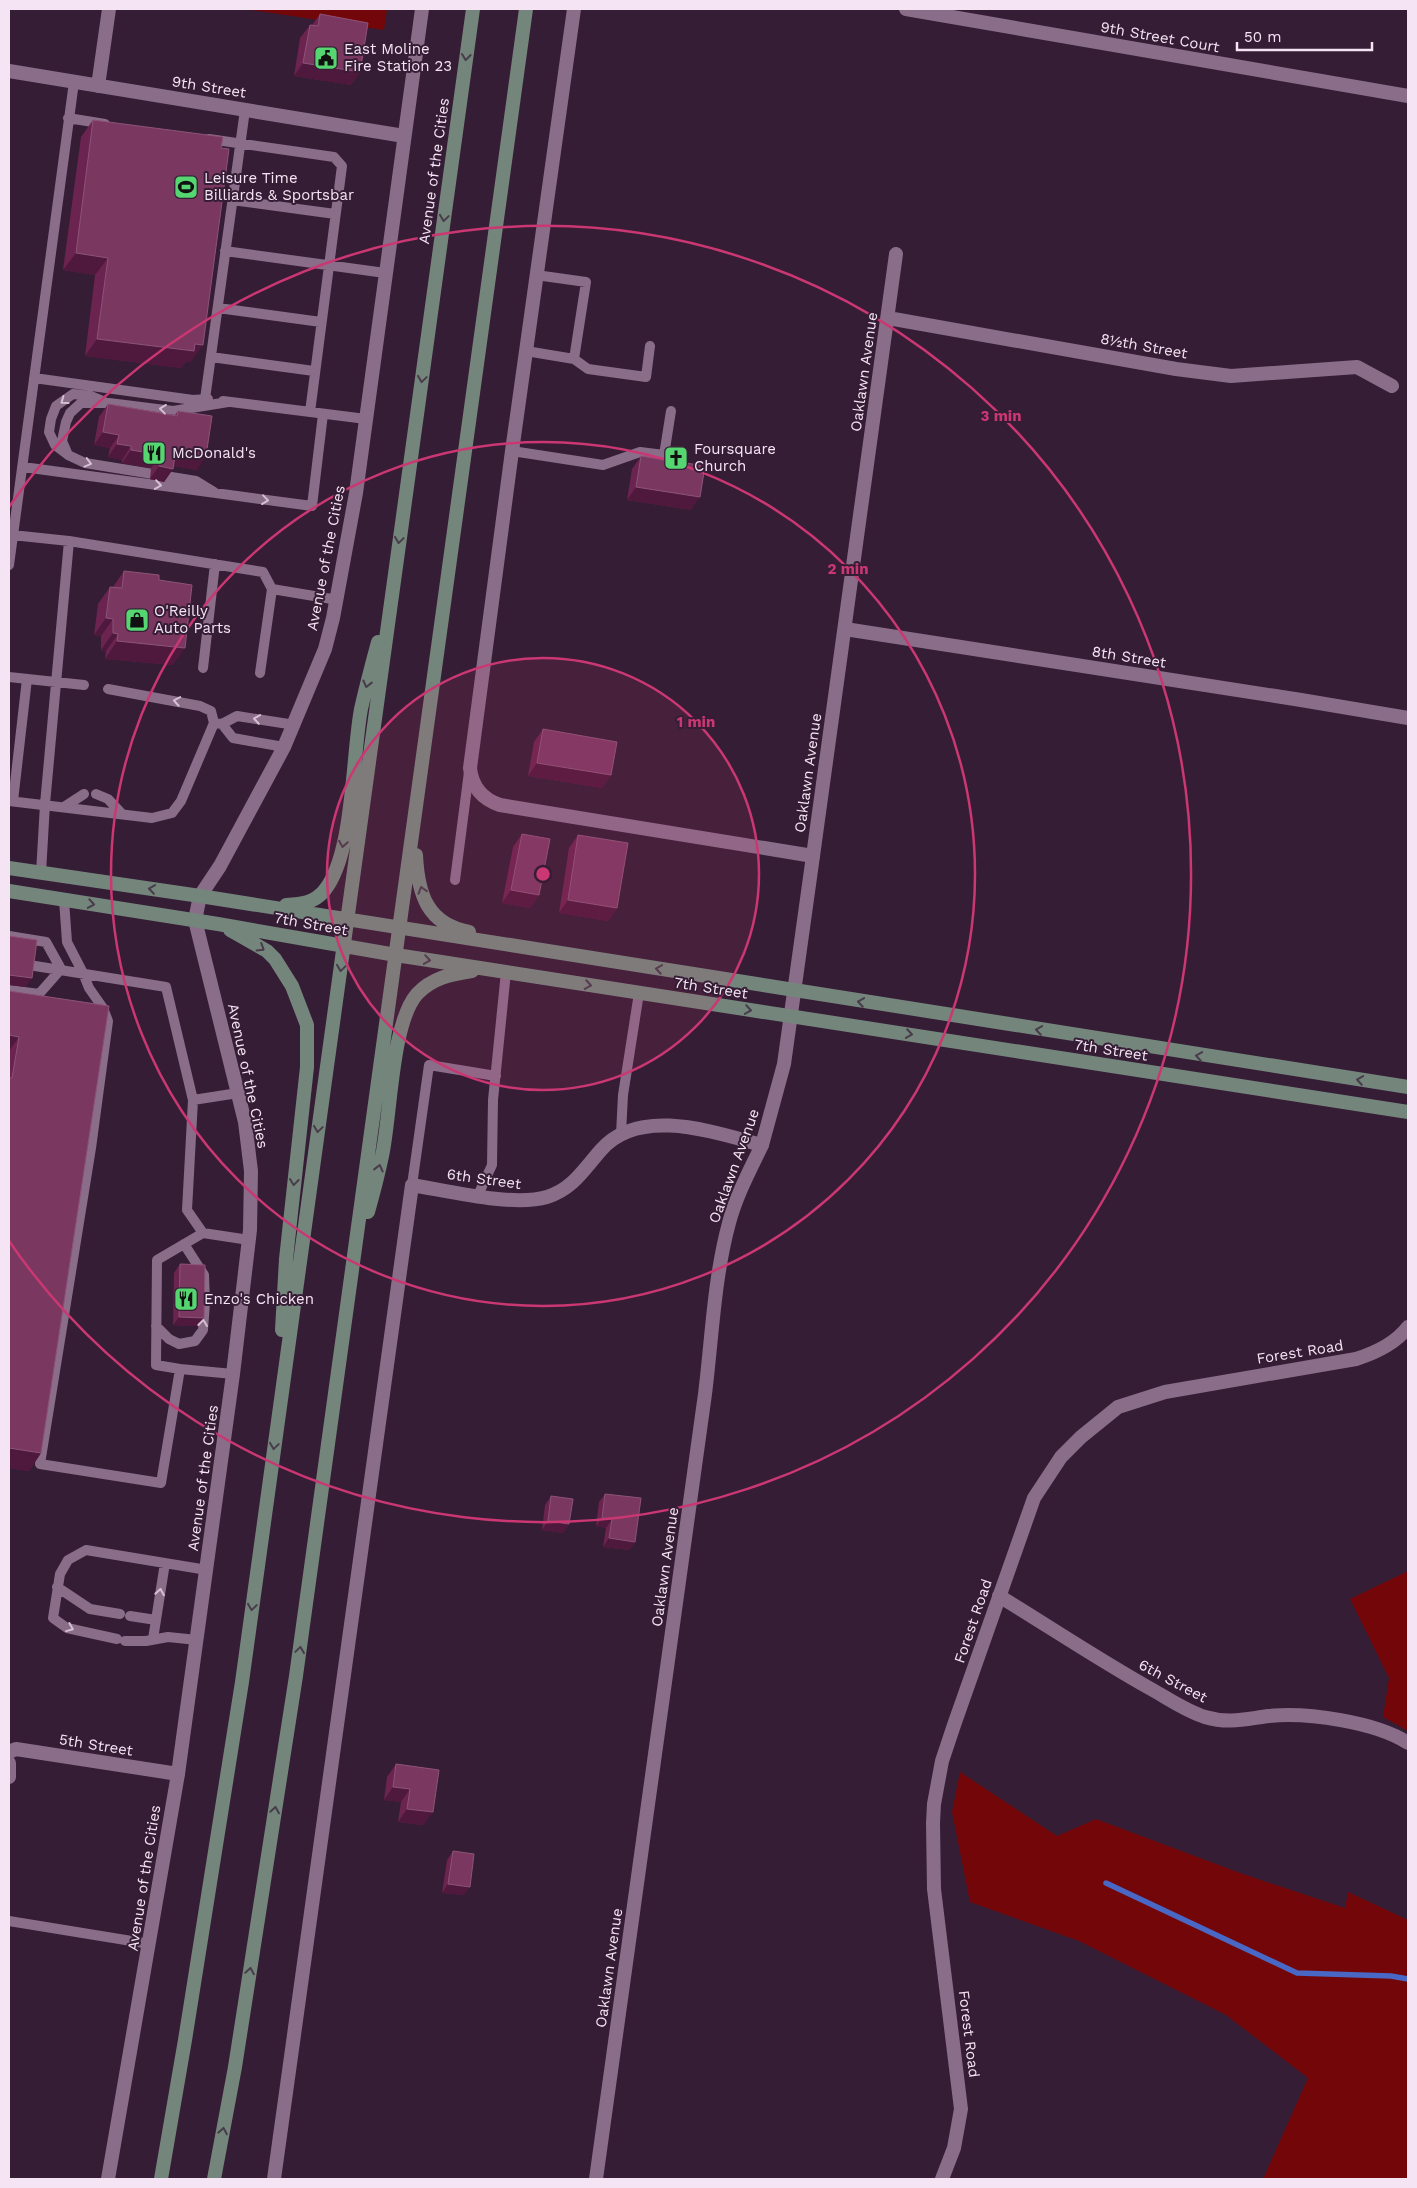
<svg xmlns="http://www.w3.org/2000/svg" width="1417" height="2188" font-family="'Work Sans',sans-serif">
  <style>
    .green { fill: #730608 }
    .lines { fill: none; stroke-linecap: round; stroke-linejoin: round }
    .stream { stroke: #4967c4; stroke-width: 5.5 }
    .service { stroke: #8a6d89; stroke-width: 10 }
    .minor { stroke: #8a6d89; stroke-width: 14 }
    .tertiary { stroke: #8a6d89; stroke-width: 14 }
    .secondary { stroke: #74857c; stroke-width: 14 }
    .wall { fill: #6b234f }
    .shaded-wall { fill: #4f183d }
    .building { fill: #7a3861; stroke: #8d5378 }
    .oneway { stroke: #483c4a }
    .oneway2 { stroke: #d5c0d4 }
    .ring { fill: none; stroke: #ca3772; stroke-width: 2.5 }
    .labels { text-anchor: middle; stroke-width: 4; stroke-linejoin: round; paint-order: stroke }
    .street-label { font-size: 15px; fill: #f5e4f4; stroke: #351d35 }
    .poi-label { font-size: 15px; fill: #f5e4f4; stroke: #351d35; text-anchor: start }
    .centre { fill: #ca3772; stroke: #351d35; stroke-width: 2.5 }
    .ring-label { font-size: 15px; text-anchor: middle; font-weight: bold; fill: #ca3772; stroke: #351d35; stroke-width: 4; stroke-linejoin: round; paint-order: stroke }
  </style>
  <rect width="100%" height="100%" fill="#351d35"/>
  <path class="green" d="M 245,9 L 387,9 L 384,30 Z
    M 1408,1571 L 1408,1731 L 1383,1717 L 1389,1678 L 1350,1599 Z
    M 960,1772 L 1057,1836 L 1096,1819 L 1240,1873 L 1345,1908 L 1348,1892 L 1408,1920 L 1408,2179 L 1263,2179 L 1308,2078 L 1226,2015 L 1079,1941 L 970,1902 L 952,1812 Z"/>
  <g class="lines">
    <path class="stream" d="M 1106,1883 L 1297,1973 L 1391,1976 L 1408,1979"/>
    <path class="service" d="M 68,118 L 105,124
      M 209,139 L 334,157 L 342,166 L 310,412
      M 232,200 L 335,214
      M 225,251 L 385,273
      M 218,308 L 321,322
      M 526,351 L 574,359 L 586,282 L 536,275
      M 211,357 L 314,371
      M 574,359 L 588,369 L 646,377 L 650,346
      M 34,378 L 193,400 L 208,399
      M 205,399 L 245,110
      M 223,401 L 366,419
      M 512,451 L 603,465 L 640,452 L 664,455 L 671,411
      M 67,454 L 55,445 L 49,432 L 51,419 L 56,406 L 73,394 L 91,396 L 103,401
      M 23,467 L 312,506 L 323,414
      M 214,492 L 196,481 L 85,463 L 68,455 L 62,441 L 66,422 L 70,413 L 81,403 L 109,403 L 173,411 L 228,402
      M 12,535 L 69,541 L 263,572 L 272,589
      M 9,565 L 74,82
      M 203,668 L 215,564
      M 260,673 L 272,589 L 338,600
      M 9,677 L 84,685
      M 108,689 L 200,706 L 211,711 L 214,723
      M 222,724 L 233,738 L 284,747
      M 96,794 L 108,799 L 122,814
      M 9,801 L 152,818 L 172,813 L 181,801 L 214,723 L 222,724 L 237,716 L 295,725
      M 13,801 L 27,679
      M 64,807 L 84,794
      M 41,873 L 45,804 L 69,541
      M 455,880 L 469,772
      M 64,900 L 67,942 L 83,973 L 89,988 L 103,1008 L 108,1021 L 91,1148 L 40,1464 L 161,1483 L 180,1369 L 156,1365 L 157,1260 L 203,1233 L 249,1240
      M 9,936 L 46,942 L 61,969 L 39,994 L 9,990
      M 29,965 L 166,987 L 193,1100
      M 621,1134 L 623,1095 L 639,993
      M 412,1185 L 429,1065 L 496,1076
      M 478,1195 L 492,1165 L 493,1100 L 506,972
      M 203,1233 L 187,1210 L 193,1100 L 238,1093
      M 156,1326 L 169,1339 L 179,1344 L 195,1341 L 203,1330 L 205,1303 L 204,1275 L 184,1244
      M 180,1369 L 233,1374
      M 57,1587 L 90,1609 L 120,1614
      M 130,1616 L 156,1620
      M 117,1639 L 67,1628 L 53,1618 L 60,1574 L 68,1560 L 86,1550 L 207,1570
      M 153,1639 L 165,1563
      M 125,1641 L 146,1641 L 168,1637 L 197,1640
      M 9,1921 L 150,1944"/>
    <path class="minor" d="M 906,9 L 1408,96
      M 9,71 L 404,136
      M 98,86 L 109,9
      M 888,318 L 1176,369 L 1231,376 L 1357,367 L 1392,386
      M 845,629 L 1301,700 L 1408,718
      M 813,856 L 896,254
      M 999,1596 C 1050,1627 1099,1660 1151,1689 C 1169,1699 1186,1711 1205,1717 C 1229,1724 1245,1719 1269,1716 C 1307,1712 1376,1722 1408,1743
      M 9,1752 L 16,1749 L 178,1774
      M 9,1763 L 9,1777
      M 596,2179 L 705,1394 C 712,1338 714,1278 729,1223 C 736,1196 750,1170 762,1145
      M 942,2179 L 954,2148 L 961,2109 L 934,1889 L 933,1823 L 934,1804 L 942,1761 L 954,1725 L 1034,1498 L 1061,1457 L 1081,1437 L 1118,1407 L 1165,1392 L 1356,1359 C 1375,1353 1395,1344 1408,1327"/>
    <path class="tertiary" d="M 108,2179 L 178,1774 L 233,1374 L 250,1230 L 251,1171 L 245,1122 L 195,920 L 200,896 L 220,866 L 284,747 L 325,649 L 333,618 L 356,493 L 422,9
      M 274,2179 L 412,1185 C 449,1191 513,1207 547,1197 C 573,1189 584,1169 601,1150 C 639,1106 713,1132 762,1145 L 784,1064 L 813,856 L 500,805 C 482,799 472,787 470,768 L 512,451 L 574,9"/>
    <path class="secondary" d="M 416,855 C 418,894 427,924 469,932
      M 9,868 L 200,896 L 1408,1087
      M 9,891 L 218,924 L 396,955 L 1408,1112
      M 286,905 C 301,904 314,903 324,891 C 354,855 352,757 361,709 C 366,687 372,664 378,642
      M 230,930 L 267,951 L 275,959 L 292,986 L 307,1025 L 307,1067 L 286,1259 L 282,1330
      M 368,1212 C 373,1194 378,1175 382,1156 C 391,1115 391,1024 417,994 C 432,978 451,974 472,971
      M 161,2179 L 185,2040 L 242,1682 L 473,9
      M 214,2179 L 235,2067 L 296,1676 L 526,9"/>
  </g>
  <path class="wall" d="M 320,14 L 360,72 L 351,85 L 294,76 L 300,38 L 310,25 L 312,25 Z
    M 93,120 L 191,362 L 186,362 L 181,368 L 85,356 L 95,275 L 63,270 L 81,137 Z
    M 108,404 L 175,415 L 178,411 L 197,470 L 175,466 L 164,482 L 150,479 L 151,468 L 122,463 L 122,460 L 108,457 L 110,448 L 94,445 L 99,417 Z
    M 641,456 L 691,510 L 627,500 L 632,469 Z
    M 124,571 L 159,580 L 173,665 L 105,659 L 106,651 L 101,650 L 101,636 L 94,635 L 98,604 L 110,587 L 113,587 Z
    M 543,729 L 611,775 L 602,788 L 528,776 L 534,742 Z
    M 522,834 L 539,895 L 530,908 L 502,903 L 513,847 Z
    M 578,835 L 617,908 L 608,921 L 559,913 L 569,848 Z
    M 9,991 L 109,1006 L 41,1453 L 29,1471 L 9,1468 Z
    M 180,1264 L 204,1318 L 198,1326 L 173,1325 L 174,1273 Z
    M 605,1494 L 635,1542 L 629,1550 L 603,1547 L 606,1528 L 596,1526 L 599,1502 Z
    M 551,1496 L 569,1524 L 563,1533 L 542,1530 L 545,1505 Z
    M 396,1764 L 439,1770 L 424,1825 L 398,1822 L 401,1802 L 384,1800 L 387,1777 Z
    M 453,1851 L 464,1895 L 442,1893 L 447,1860 Z"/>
  <path class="shaded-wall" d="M 303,63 L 360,72 L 351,85 L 294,76 Z
    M 76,253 L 108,258 L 95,275 L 63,270 Z
    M 97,339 L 195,344 L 203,345 L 191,362 L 186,362 L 181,368 L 85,356 Z
    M 103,432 L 119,435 L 110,448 L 94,445 Z
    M 117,444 L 131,446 L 122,460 L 108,457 Z
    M 131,450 L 161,455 L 151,468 L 122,463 Z
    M 182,453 L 206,456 L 197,470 L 175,466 L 164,482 L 150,479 L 159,466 Z
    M 636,487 L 700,497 L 691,510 L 627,500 Z
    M 106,618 L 113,619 L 101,636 L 94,635 Z
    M 113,633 L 118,634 L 106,651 L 101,650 Z
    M 117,641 L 185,648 L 173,665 L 105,659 Z
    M 537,763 L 611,775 L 602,788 L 528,776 Z
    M 511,890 L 539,895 L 530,908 L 502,903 Z
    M 568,900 L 617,908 L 608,921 L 559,913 Z
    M 9,975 L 32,978 L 26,987 L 9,985 Z
    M 9,1035 L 19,1037 L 9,1051 Z
    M 179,1317 L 204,1318 L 198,1326 L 173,1325 Z
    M 9,1448 L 41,1453 L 29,1471 L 9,1468 Z
    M 602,1518 L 612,1519 L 606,1528 L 596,1526 Z
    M 548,1521 L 569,1524 L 563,1533 L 542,1530 Z
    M 609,1538 L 635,1542 L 629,1550 L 603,1547 Z
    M 393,1787 L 410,1789 L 401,1802 L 384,1800 Z
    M 407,1809 L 433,1812 L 424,1825 L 398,1822 Z
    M 448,1884 L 470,1887 L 464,1895 L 442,1893 Z"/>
  <path class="building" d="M 320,14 L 368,23 L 360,72 L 303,63 L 310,25 L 318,26 Z
    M 93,120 L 223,137 L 221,148 L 229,149 L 203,345 L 195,344 L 194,351 L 97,339 L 108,258 L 76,253 Z
    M 108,404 L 177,416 L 178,411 L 212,416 L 206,456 L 182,453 L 181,457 L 175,456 L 173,469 L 159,466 L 161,455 L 131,450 L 131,446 L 117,444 L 119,435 L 103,432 Z
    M 641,456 L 705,466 L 700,497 L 636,487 Z
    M 124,571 L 159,575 L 159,580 L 192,585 L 185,648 L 117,641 L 118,634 L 113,633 L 113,619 L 106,618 L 110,587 L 122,588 Z
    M 543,729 L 617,742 L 611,775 L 537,763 Z
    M 522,834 L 550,839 L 539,895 L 511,890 Z
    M 578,835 L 628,843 L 617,908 L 568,900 Z
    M 9,936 L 37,940 L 32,978 L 9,975 Z
    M 9,991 L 109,1006 L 41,1453 L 9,1448 L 9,1078 L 12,1078 L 19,1037 L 9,1035 Z
    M 180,1264 L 205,1265 L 204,1318 L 179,1317 Z
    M 605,1494 L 641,1498 L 635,1542 L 609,1538 L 612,1519 L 602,1518 Z
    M 551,1496 L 573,1499 L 569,1524 L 548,1521 Z
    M 396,1764 L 439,1770 L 433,1812 L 407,1809 L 410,1789 L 393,1787 Z
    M 453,1851 L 474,1854 L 470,1887 L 448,1884 Z"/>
  <defs><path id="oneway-chevron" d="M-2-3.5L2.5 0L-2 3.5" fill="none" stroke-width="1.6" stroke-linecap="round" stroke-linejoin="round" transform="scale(1.25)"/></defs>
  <g class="oneway">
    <use href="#oneway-chevron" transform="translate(466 57) rotate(97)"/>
    <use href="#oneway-chevron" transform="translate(444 218) rotate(98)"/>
    <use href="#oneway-chevron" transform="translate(422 379) rotate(98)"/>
    <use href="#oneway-chevron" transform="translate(399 540) rotate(98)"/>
    <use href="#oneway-chevron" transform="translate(367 684) rotate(104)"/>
    <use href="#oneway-chevron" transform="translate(343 844) rotate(99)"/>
    <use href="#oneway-chevron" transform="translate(152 889) rotate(-172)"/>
    <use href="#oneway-chevron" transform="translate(422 890) rotate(-107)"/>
    <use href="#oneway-chevron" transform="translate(91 904) rotate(10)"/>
    <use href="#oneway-chevron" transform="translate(261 948) rotate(32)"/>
    <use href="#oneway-chevron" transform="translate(427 960) rotate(9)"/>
    <use href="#oneway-chevron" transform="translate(341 968) rotate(98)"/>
    <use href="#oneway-chevron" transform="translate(659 969) rotate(-171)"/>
    <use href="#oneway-chevron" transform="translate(588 985) rotate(9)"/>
    <use href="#oneway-chevron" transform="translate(861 1002) rotate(-171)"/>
    <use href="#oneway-chevron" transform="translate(748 1010) rotate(9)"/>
    <use href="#oneway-chevron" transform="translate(1039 1030) rotate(-171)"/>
    <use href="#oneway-chevron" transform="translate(909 1034) rotate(8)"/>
    <use href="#oneway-chevron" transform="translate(1199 1056) rotate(-171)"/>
    <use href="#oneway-chevron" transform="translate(1360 1080) rotate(-171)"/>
    <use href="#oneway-chevron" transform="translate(318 1129) rotate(98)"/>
    <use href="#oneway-chevron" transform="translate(379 1168) rotate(-76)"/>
    <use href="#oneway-chevron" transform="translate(294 1182) rotate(97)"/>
    <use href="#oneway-chevron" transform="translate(274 1446) rotate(98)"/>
    <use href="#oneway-chevron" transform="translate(252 1607) rotate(98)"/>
    <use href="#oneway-chevron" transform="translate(300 1650) rotate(-82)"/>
    <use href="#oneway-chevron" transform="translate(275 1810) rotate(-81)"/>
    <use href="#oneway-chevron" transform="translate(250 1971) rotate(-81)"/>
    <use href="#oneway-chevron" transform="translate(223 2131) rotate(-80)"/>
  </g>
  <g class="oneway2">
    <use href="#oneway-chevron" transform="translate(64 401) rotate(144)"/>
    <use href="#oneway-chevron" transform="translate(163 409) rotate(-173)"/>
    <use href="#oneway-chevron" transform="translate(88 463) rotate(15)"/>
    <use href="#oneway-chevron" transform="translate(158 485) rotate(8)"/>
    <use href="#oneway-chevron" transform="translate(265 500) rotate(7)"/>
    <use href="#oneway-chevron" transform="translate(177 701) rotate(-170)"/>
    <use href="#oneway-chevron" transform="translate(257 719) rotate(-171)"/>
    <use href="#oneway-chevron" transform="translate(203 1323) rotate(-83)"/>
    <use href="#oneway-chevron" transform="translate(160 1592) rotate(-81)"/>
    <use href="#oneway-chevron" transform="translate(70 1628) rotate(22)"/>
  </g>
  <circle cx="543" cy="874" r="216" fill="#ca3772" fill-opacity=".12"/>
  <g class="ring">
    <circle cx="543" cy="874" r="216"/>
    <circle cx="543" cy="874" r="432"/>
    <path d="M9 507A648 648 0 1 1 9 1241"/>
  </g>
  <defs>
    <g id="civic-square" transform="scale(1.25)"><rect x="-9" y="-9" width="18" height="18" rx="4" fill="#56d671" stroke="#351d35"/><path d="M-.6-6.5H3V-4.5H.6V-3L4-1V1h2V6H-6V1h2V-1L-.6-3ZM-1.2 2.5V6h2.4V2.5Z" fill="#111"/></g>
    <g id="stadium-square" transform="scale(1.25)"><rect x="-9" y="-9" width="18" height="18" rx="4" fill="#56d671" stroke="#351d35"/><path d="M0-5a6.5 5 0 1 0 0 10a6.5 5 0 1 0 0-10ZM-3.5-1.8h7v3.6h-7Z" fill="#111"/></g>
    <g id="restaurant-square" transform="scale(1.25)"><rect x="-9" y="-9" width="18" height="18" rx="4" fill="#56d671" stroke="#351d35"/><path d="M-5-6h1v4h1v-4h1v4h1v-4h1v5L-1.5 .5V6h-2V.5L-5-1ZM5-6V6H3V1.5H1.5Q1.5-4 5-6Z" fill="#111"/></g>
    <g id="church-square" transform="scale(1.25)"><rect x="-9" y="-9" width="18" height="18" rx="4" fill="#56d671" stroke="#351d35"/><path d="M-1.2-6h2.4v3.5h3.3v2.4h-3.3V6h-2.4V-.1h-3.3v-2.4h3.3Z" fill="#111"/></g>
    <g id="shop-square" transform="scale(1.25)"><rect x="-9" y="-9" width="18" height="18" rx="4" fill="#56d671" stroke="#351d35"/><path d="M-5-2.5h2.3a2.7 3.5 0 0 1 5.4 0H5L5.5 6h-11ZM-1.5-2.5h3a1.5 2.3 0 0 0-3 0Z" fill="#111"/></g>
  </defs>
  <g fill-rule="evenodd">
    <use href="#civic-square" x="326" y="58"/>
    <use href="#stadium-square" x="186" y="187"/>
    <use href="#restaurant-square" x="154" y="453"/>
    <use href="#church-square" x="676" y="458"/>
    <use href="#shop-square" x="137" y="620"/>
    <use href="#restaurant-square" x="186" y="1299"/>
  </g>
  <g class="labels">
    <g class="street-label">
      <text transform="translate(1160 37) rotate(10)" y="5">9th Street Court</text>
      <text transform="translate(209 87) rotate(9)" y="5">9th Street</text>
      <text transform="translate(434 171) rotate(-82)" y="5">Avenue of the Cities</text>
      <text transform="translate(1144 346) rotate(10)" y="5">8½th Street</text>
      <text transform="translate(864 372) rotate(-82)" y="5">Oaklawn Avenue</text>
      <text transform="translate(326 558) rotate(-79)" y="5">Avenue of the Cities</text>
      <text transform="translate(1129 657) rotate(9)" y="5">8th Street</text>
      <text transform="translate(808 773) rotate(-82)" y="5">Oaklawn Avenue</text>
      <text transform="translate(311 924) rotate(10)" y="5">7th Street</text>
      <text transform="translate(711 988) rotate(9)" y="5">7th Street</text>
      <text transform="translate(1111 1050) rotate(9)" y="5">7th Street</text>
      <text transform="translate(248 1076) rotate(78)" y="5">Avenue of the Cities</text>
      <text transform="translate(734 1166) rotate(-70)" y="5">Oaklawn Avenue</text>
      <text transform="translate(484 1179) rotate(8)" y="5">6th Street</text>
      <text transform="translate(1300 1352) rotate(-9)" y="5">Forest Road</text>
      <text transform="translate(203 1478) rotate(-82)" y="5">Avenue of the Cities</text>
      <text transform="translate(665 1567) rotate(-82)" y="5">Oaklawn Avenue</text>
      <text transform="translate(973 1621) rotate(-71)" y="5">Forest Road</text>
      <text transform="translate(1173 1681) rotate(28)" y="5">6th Street</text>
      <text transform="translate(96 1745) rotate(9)" y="5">5th Street</text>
      <text transform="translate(144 1878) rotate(-81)" y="5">Avenue of the Cities</text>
      <text transform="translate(609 1968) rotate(-82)" y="5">Oaklawn Avenue</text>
      <text transform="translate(969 2034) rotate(83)" y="5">Forest Road</text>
    </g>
    <g class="poi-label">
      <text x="344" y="54">East Moline<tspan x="344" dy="17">Fire Station 23</tspan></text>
      <text x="204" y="183">Leisure Time<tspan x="204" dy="17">Billiards &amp; Sportsbar</tspan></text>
      <text x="694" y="454">Foursquare<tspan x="694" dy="17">Church</tspan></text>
      <text x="172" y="458">McDonald's</text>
      <text x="154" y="616">O'Reilly<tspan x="154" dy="17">Auto Parts</tspan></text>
      <text x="204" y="1304">Enzo's Chicken</text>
    </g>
  </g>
  <circle cx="543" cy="874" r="8" class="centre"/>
  <g class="ring-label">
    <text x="1001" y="421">3 min</text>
    <text x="848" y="574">2 min</text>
    <text x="696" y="727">1 min</text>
  </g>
  <rect width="1417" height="2188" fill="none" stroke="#f5e4f4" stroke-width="20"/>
  <path d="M1237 42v8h135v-8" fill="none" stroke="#f5e4f4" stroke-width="2.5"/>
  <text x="1244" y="42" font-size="15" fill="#f5e4f4" stroke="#351d35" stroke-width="4" paint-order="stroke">50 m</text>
</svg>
